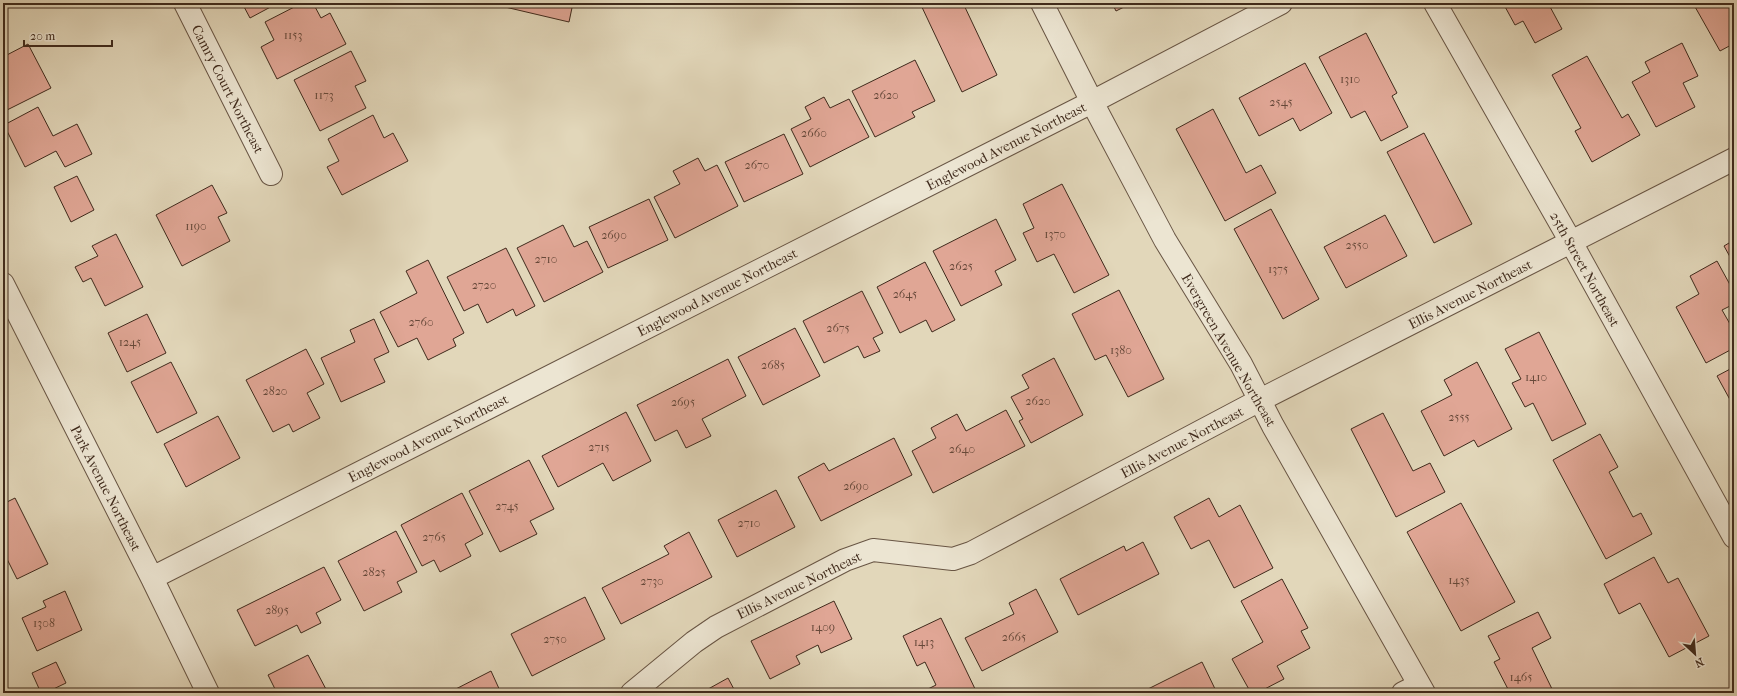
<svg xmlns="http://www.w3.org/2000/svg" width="1737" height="696" font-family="'IM FELL French Canon',serif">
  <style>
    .building { fill: #e0a695; stroke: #3f2a1c }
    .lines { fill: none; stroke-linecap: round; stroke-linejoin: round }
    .minor-casing { stroke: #685544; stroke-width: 24 }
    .minor { stroke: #ece5d2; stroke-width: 22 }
    .labels { text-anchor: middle; stroke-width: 3; stroke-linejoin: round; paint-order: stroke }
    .number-label { font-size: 12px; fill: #67493a }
    .street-label { font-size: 14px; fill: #3f2a1c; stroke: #ece5d2 }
  </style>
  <rect width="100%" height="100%" fill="#e2d7ba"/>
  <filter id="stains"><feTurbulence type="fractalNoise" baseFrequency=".005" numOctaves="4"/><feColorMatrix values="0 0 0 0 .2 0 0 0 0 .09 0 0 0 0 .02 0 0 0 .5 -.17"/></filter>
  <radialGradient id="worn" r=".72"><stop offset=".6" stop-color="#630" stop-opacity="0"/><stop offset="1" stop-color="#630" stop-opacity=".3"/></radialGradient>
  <path class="building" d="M 242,3 L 278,3 L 250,18 Z
    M 302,3 L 313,3 L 321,18 L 330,13 L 346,44 L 277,79 L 261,47 L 274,40 L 265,22 Z
    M 488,3 L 573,3 L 569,22 Z
    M 920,3 L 963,3 L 997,75 L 962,92 Z
    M 1112,3 L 1132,3 L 1116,11 Z
    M 1503,3 L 1548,3 L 1562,29 L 1535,43 L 1523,21 L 1515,25 Z
    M 1698,3 L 1731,3 L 1734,9 L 1734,45 L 1733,44 L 1720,51 L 1694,5 Z
    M 1366,33 L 1397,93 L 1392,96 L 1408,127 L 1381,141 L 1365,111 L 1351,118 L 1319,57 Z
    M 1682,43 L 1698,76 L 1683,83 L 1695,107 L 1656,127 L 1632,82 L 1650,72 L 1645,62 Z
    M 28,44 L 51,88 L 3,112 L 3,57 Z
    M 351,51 L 366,81 L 355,86 L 366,108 L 320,131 L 294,80 Z
    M 1587,56 L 1622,118 L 1628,114 L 1640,135 L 1592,162 L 1575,131 L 1581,128 L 1552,75 Z
    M 915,60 L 935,101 L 912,112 L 915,117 L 875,137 L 852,91 Z
    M 1305,63 L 1332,113 L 1300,131 L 1293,118 L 1259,136 L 1239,98 Z
    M 824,97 L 830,108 L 849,99 L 869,137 L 810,167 L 791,129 L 811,119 L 805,107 Z
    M 38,107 L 53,136 L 77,124 L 92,154 L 65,167 L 56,151 L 25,167 L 4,125 Z
    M 1213,109 L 1246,173 L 1261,165 L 1276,193 L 1225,221 L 1176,129 Z
    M 373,115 L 384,138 L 393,133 L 408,161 L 342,195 L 327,167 L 339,161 L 328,139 Z
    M 1424,133 L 1472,224 L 1434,243 L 1387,152 Z
    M 784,134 L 803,174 L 744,202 L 725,162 Z
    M 698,158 L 705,171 L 717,165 L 738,206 L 675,238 L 654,197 L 680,184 L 673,171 Z
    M 77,176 L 94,210 L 71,222 L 54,187 Z
    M 1062,184 L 1109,275 L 1074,293 L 1054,254 L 1037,262 L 1023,233 L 1034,228 L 1023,204 Z
    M 212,185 L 227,213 L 218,217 L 230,241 L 182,266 L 156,215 Z
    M 649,199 L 668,240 L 608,268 L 589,227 Z
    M 1271,209 L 1319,299 L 1283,319 L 1234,229 Z
    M 1385,215 L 1407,256 L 1346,288 L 1324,247 Z
    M 996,219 L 1016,260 L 995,271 L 1002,285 L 961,306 L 933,251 Z
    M 563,225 L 574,247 L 587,241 L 603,272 L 544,302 L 517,248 Z
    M 116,234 L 143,287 L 105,306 L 91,278 L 83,282 L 75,267 L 98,256 L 92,246 Z
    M 1734,240 L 1734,264 L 1724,246 Z
    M 506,248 L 535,306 L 516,316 L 513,309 L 487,323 L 478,304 L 464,311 L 447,277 Z
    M 428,260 L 464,333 L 453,339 L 456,346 L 428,360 L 417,338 L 398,347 L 380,312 L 417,293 L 406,271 Z
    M 1717,261 L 1734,292 L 1734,304 L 1722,310 L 1734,331 L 1734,348 L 1706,363 L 1676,307 L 1699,294 L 1690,276 Z
    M 925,262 L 955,320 L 932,332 L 926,320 L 900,333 L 877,287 Z
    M 1119,290 L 1164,379 L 1128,397 L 1106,355 L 1095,360 L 1072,314 Z
    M 862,291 L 883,333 L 873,338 L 880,351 L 864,358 L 858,346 L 824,363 L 803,321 Z
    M 147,314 L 166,353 L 127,372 L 108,333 Z
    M 374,319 L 389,352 L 374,359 L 385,382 L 341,402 L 321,358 L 355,342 L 350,330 Z
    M 795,328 L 820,376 L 763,405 L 738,357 Z
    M 1539,332 L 1586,424 L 1552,441 L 1533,403 L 1525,407 L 1512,383 L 1521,379 L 1505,349 Z
    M 306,349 L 324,384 L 307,393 L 320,418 L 293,432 L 289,424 L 273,432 L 246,380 Z
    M 1054,358 L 1083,415 L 1031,443 L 1019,421 L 1023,419 L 1011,397 L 1029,388 L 1022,375 Z
    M 728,359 L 746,396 L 702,419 L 711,436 L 686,448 L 677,430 L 655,441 L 637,405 Z
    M 171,362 L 197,413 L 157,433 L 131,382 Z
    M 1477,362 L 1512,429 L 1478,447 L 1474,440 L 1444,456 L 1421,411 L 1452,395 L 1444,380 Z
    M 1734,367 L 1734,407 L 1717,376 Z
    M 1006,410 L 1025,446 L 933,493 L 912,451 L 936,438 L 931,428 L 957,414 L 966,431 Z
    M 626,412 L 651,461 L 613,481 L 603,463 L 558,487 L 542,456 Z
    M 1383,413 L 1413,471 L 1430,463 L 1445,492 L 1396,517 L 1351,429 Z
    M 218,416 L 240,458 L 186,487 L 164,444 Z
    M 1600,434 L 1618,467 L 1609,472 L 1633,517 L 1641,513 L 1652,534 L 1606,559 L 1553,460 Z
    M 894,438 L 912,475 L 821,521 L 798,477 L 824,463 L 829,471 Z
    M 529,460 L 554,509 L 530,521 L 537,534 L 500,552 L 469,491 Z
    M 776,490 L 795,527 L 737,557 L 718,520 Z
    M 462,493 L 483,534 L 465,544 L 471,556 L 440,572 L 434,560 L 422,566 L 401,525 Z
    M 15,498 L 48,564 L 17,579 L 3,551 L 3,504 Z
    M 1209,498 L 1219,517 L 1240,505 L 1273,568 L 1234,588 L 1209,540 L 1191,549 L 1174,517 Z
    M 1461,503 L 1515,602 L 1461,631 L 1407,532 Z
    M 396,531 L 417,572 L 397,582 L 402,592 L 364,611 L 338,561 Z
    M 689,532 L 712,577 L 621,624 L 602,588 L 669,554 L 664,546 Z
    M 1143,542 L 1159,574 L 1078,615 L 1060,579 L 1124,546 L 1126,551 Z
    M 1654,557 L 1668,583 L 1678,578 L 1709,636 L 1669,657 L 1640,603 L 1619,614 L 1604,584 Z
    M 324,567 L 341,600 L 316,613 L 321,623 L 301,633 L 297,625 L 255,646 L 237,610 Z
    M 1282,579 L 1308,628 L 1301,631 L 1310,648 L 1277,666 L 1284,679 L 1257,693 L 1251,693 L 1232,659 L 1263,642 L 1241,601 Z
    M 1036,589 L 1058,632 L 982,671 L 965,638 L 1014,614 L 1009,603 Z
    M 65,591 L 82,630 L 37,651 L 22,618 L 46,607 L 43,601 Z
    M 585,597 L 605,639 L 532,676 L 511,634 Z
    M 834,601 L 852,639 L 821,653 L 818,645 L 796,656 L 800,664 L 770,679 L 751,641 Z
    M 1538,612 L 1551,638 L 1532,648 L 1554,693 L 1510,693 L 1494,662 L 1500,659 L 1488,636 Z
    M 941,618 L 977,693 L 930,693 L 928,689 L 936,685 L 925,662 L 917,666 L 903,636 Z
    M 308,655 L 328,693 L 277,693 L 268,675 Z
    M 56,662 L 66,683 L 45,693 L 41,693 L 32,673 Z
    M 1202,662 L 1217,693 L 1140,693 Z
    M 491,671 L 501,693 L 448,693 Z
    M 728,678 L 736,693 L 701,693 Z
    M 98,689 L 100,693 L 89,693 Z"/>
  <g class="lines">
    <g class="minor-casing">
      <path id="minor" d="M 185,3 L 271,174
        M 1042,3 L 1092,102 L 1165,240 L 1241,364 L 1273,426 L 1424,693
        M 1435,3 L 1571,242 L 1734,537
        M 3,284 L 152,578 L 208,693
        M 152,578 L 1092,102 L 1281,3
        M 632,693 L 694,642 L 716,627 L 845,560 L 873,550 L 953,559 L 971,553 L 1260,400 L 1734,159
        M 1403,693 L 1419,685"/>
    </g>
    <use href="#minor" class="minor"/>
  </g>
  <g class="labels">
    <g class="number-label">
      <text x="293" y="39">1153</text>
      <text x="1350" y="83">1310</text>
      <text x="324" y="99">1173</text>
      <text x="886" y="99">2620</text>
      <text x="1281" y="106">2545</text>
      <text x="814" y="137">2660</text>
      <text x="757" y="169">2670</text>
      <text x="196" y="230">1190</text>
      <text x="1055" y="238">1370</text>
      <text x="614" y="239">2690</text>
      <text x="1357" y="249">2550</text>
      <text x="546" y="263">2710</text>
      <text x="961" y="270">2625</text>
      <text x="1278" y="273">1375</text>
      <text x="484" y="289">2720</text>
      <text x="905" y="298">2645</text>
      <text x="421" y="326">2760</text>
      <text x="838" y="332">2675</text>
      <text x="130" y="346">1245</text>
      <text x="1121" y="354">1380</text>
      <text x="773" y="369">2685</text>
      <text x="1536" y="381">1410</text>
      <text x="275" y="395">2820</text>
      <text x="1038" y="405">2620</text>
      <text x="683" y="406">2695</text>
      <text x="1459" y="421">2555</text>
      <text x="599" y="451">2715</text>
      <text x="962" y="453">2640</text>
      <text x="856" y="490">2690</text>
      <text x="507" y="510">2745</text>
      <text x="749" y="527">2710</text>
      <text x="434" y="541">2765</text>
      <text x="374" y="576">2825</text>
      <text x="1459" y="584">1435</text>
      <text x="652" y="585">2730</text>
      <text x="277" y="614">2895</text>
      <text x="44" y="627">1308</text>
      <text x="823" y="631">1409</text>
      <text x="1014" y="641">2665</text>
      <text x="555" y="643">2750</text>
      <text x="924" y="646">1413</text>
      <text x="1521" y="681">1465</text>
    </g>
    <g class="street-label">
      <text transform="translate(228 89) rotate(63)" y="5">Camry Court Northeast</text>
      <text transform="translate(1006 146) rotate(-27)" y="5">Englewood Avenue Northeast</text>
      <text transform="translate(1585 269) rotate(61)" y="5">25th Street Northeast</text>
      <text transform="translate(717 292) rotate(-27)" y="5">Englewood Avenue Northeast</text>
      <text transform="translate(1470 294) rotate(-27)" y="5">Ellis Avenue Northeast</text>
      <text transform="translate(1229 350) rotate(60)" y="5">Evergreen Avenue Northeast</text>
      <text transform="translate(428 438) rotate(-27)" y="5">Englewood Avenue Northeast</text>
      <text transform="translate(1182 442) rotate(-28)" y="5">Ellis Avenue Northeast</text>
      <text transform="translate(106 488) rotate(63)" y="5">Park Avenue Northeast</text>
      <text transform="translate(799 585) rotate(-26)" y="5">Ellis Avenue Northeast</text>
    </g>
  </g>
  <rect width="1737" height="696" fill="none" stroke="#e2d7ba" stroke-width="16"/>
  <rect x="4" y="4" width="1729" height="688" fill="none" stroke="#3f2a1c" stroke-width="2"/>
  <rect x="8" y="8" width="1721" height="680" fill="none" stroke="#3f2a1c"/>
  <g transform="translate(1695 654) rotate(154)" stroke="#ece5d2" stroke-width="3" paint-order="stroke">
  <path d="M0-3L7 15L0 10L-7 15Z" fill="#3f2a1c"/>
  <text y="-6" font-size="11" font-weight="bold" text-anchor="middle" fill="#3f2a1c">N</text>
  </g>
  <path d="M24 40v6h88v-6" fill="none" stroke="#3f2a1c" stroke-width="2"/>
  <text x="30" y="40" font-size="12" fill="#3f2a1c" stroke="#ece5d2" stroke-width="3" paint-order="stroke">20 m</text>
  <rect width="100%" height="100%" filter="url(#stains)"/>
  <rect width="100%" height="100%" fill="url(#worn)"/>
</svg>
